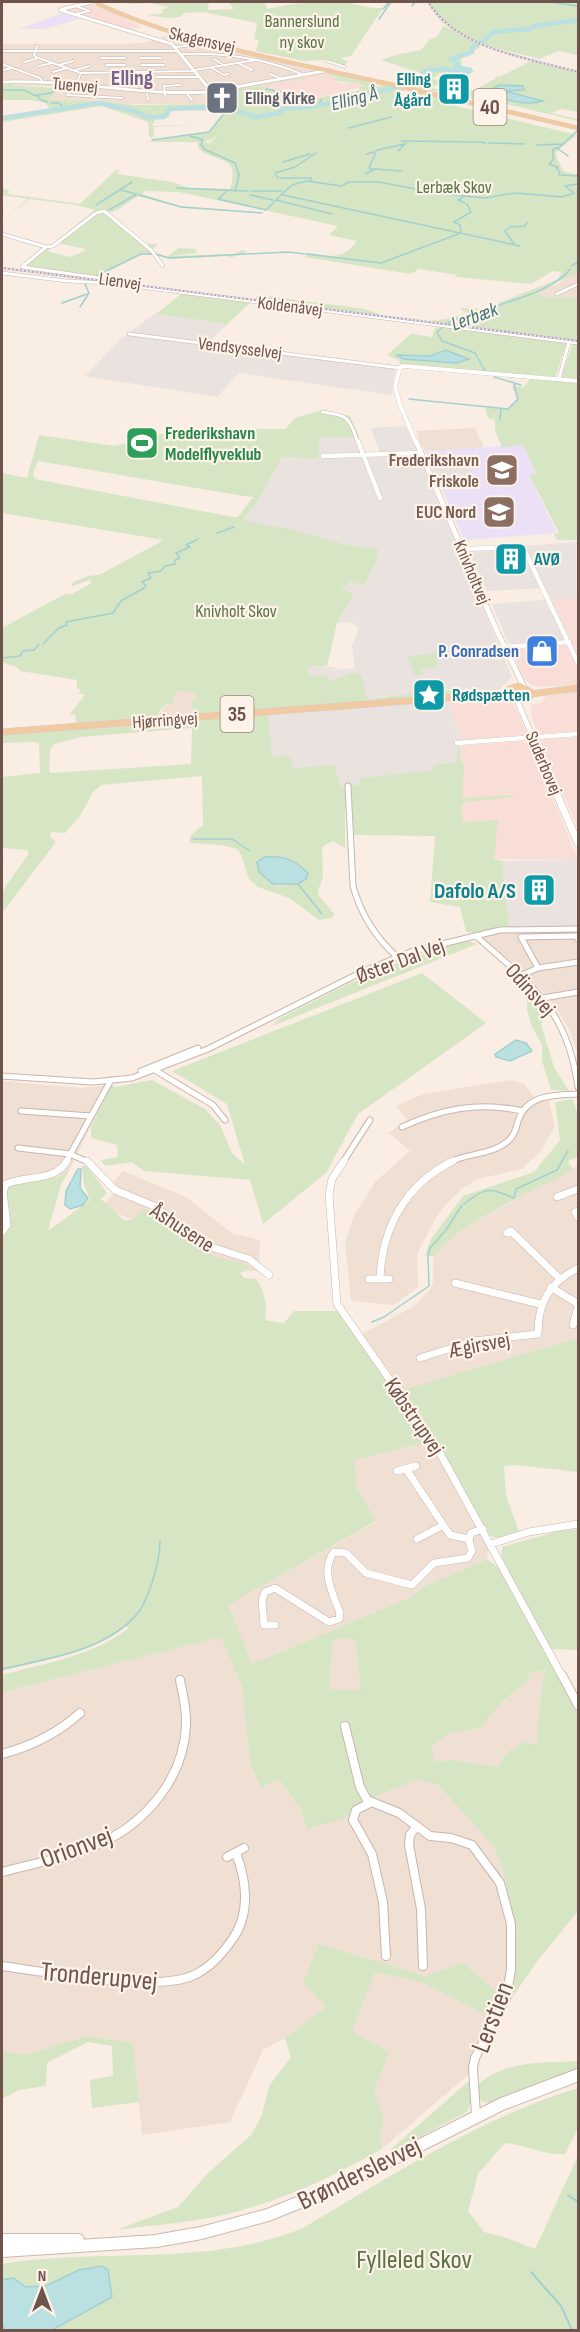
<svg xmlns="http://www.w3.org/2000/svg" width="580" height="2332" font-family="'Sofia Sans Condensed',sans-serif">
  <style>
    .residential { fill: #f0dfd3 }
    .commercial { fill: #f9ded8 }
    .industrial { fill: #e9e2de }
    .education { fill: #ebe0f6 }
    .green { fill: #d6e5c4; fill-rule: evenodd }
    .water { fill: #bae0e1; stroke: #a2d0d1; stroke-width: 1.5 }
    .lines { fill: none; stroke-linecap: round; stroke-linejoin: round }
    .stream-far1 { stroke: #a2d0d1; stroke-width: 1.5 }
    .stream { stroke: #a2d0d1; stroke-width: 2 }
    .river { stroke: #bae0e1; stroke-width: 4.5 }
    .minor-far5-casing { stroke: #c9b5ab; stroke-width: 3 }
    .minor-far4-casing { stroke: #c9b5ab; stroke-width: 4 }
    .minor-far3-casing { stroke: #c9b5ab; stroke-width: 5 }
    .minor-far2-casing { stroke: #c9b5ab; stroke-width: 7 }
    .minor-far1-casing { stroke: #c9b5ab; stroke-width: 8 }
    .minor-casing { stroke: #c9b5ab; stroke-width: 10 }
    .tertiary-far3-casing { stroke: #c9b5ab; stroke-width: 4 }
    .tertiary-far2-casing { stroke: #c9b5ab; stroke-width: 4.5 }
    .tertiary-far1-casing { stroke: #c9b5ab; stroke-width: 6 }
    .tertiary-casing { stroke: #c9b5ab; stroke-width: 8 }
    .secondary-casing { stroke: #ceb7ac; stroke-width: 14 }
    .primary-far1-casing { stroke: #d4ccc9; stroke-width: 4.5 }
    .primary-casing { stroke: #d4ccc9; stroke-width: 7 }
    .minor-far5 { stroke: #fff; stroke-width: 2 }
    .minor-far4 { stroke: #fff; stroke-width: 3 }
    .minor-far3 { stroke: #fff; stroke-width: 4.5 }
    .minor-far2 { stroke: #fff; stroke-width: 5 }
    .minor-far1 { stroke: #fff; stroke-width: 7 }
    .minor { stroke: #fff; stroke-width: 8 }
    .tertiary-far3 { stroke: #fff; stroke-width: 3 }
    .tertiary-far2 { stroke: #fff; stroke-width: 4 }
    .tertiary-far1 { stroke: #fff; stroke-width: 5 }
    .tertiary { stroke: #fff; stroke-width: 7 }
    .secondary { stroke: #fff; stroke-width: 12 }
    .primary-far1 { stroke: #f2caa2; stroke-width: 4 }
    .primary { stroke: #f2caa2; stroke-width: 6 }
    .rail-casing { stroke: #b0a4c1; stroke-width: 2 }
    .rail { stroke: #fdf3e9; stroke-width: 1.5; stroke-dasharray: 2; stroke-linecap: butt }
    .labels { text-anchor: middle; stroke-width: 4.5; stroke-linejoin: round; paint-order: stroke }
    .far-park-label { font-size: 18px; fill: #597445; stroke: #fdf3e9 }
    .far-street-label { font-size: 18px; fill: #6f544c; stroke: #fdf3e9 }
    .far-culture-label { font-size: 18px; font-weight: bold; fill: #0d838f; stroke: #fdf3e9; text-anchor: start }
    .far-worship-label { font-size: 18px; font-weight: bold; fill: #5b616d; stroke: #fdf3e9; text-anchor: start }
    .far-leisure-label { font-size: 18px; font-weight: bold; fill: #27864d; stroke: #fdf3e9; text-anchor: start }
    .far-education-label { font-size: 18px; font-weight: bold; fill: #785e54; stroke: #fdf3e9; text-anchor: end }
    .far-shop-label { font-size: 18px; font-weight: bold; fill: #366cbe; stroke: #fdf3e9; text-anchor: end }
    .far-water-label { font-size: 20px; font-style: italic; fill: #45777a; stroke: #fdf3e9 }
    .shield { fill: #fdf3e9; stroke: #9a847b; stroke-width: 1.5 }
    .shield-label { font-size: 21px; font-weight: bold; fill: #6f544c }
    .far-quarter-label { font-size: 22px; font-weight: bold; fill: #7a648c; stroke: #fdf3e9 }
    .culture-label { font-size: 22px; font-weight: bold; fill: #0d838f; stroke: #fdf3e9; text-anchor: end }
    .street-label { font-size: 22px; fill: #6f544c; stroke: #fdf3e9 }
    .near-street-label { font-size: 27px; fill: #6f544c; stroke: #fdf3e9 }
    .near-park-label { font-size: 27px; fill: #597445; stroke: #fdf3e9 }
  </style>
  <rect width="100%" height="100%" fill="#faeee4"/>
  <path class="residential" d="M 168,35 L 184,39 L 173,43 L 197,44 L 204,48 L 227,48 L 329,74 L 266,89 L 250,85 L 201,92 L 201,95 L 214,104 L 130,104 L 106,101 L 48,100 L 56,86 L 16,86 L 2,82 L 2,44 L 117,44 L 143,43 L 155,39 L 172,42 L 161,37 Z
    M 571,275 L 578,275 L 578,297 L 547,297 L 532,293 L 560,283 Z
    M 475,428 L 484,448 L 425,451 L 416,431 Z
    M 176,691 L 193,692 L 198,697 L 190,716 L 163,717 L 156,715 L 160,713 Z
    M 501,931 L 578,931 L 578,1054 L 569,1029 L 549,998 L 519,967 L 483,940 L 483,936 Z
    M 512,1080 L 524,1084 L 534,1097 L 549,1100 L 555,1126 L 540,1152 L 522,1169 L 478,1179 L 463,1188 L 448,1202 L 437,1216 L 417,1254 L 418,1287 L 394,1305 L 351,1301 L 345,1242 L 354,1216 L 375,1182 L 410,1151 L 389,1133 L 407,1120 L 396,1106 L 423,1094 Z
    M 2,1081 L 81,1088 L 111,1085 L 70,1169 L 56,1177 L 15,1181 L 5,1191 L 11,1220 L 9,1228 L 2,1235 Z
    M 578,1165 L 578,1338 L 396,1393 L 357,1337 L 414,1306 L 430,1290 L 433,1282 L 433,1261 L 443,1244 L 471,1224 Z
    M 123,1171 L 186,1197 L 233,1234 L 260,1240 L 259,1271 L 205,1273 L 133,1220 L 102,1207 L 114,1193 L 113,1182 Z
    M 414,1445 L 435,1446 L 453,1470 L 490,1536 L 487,1559 L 425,1586 L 411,1597 L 252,1664 L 227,1605 L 376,1522 L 356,1487 L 353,1460 Z
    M 221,1637 L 242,1687 L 250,1763 L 261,1788 L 279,1779 L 301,1810 L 307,1829 L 343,1819 L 375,1797 L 419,1779 L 438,1785 L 494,1847 L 503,1869 L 516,1938 L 516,1971 L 509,2002 L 463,1963 L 426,1976 L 319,1944 L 326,2007 L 285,2038 L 263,2050 L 230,2122 L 142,2135 L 133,2043 L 87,2036 L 24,2055 L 2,2051 L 2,1692 Z
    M 333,1639 L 355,1639 L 361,1690 L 329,1690 Z
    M 547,1669 L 543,1677 L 536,1745 L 524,1742 L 510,1750 L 496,1767 L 454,1760 L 434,1761 L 432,1748 L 448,1734 L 481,1728 L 493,1709 L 503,1703 L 529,1679 L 528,1674 Z
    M 375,1971 L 421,1982 L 492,2018 L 472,2056 L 469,2074 L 382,2149 L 380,2132 L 384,2120 L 374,2091 L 389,2052 L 352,2031 Z"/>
  <path class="commercial" d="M 89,4 L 101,5 L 143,27 L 126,30 L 63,10 Z
    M 328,74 L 339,78 L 334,80 L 342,84 L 354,81 L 365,86 L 318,98 L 289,95 L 266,89 Z
    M 578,598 L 578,685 L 541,687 L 531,685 L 522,677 L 511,648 L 571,640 L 552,600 Z
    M 578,691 L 578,731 L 541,734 L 537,732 L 531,715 L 531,705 L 541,703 L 546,696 Z
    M 492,698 L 500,698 L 513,703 L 527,733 L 525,735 L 462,741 L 448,700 Z
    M 578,737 L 578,829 L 540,741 L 543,739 Z
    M 522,741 L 531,744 L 578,860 L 494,859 L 463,823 L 460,812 L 464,767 L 461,762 L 460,746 Z"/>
  <path class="industrial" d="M 154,314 L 228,324 L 207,343 L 199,345 L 395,368 L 392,395 L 239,373 L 217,397 L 85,376 L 121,339 Z
    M 406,426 L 512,677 L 500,689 L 460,692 L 458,689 L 421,691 L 418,694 L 375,697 L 377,701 L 365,702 L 350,673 L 331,681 L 322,677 L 309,676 L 307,675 L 307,668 L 310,666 L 335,667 L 335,670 L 355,668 L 352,646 L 359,627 L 350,622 L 337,623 L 354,594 L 342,591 L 349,582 L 364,585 L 378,549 L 345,544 L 243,520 L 255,506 L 282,457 L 318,459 L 320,438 L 359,437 L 364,450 L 370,454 L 380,453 L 371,428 Z
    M 466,464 L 477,489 L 443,491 L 431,466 Z
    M 578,542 L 578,598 L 552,600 L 571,640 L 513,644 L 508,642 L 492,604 L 551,599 L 545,588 L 487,591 L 468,550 Z
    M 448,700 L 462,741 L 458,747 L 456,762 L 433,765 L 435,770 L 362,778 L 359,785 L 341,786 L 292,768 L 286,756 L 272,758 L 268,714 Z
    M 578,860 L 578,927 L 509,927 L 502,861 Z"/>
  <path class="education" d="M 62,13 L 80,19 L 44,29 L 19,29 Z
    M 523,445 L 536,473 L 529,476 L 557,533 L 464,540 L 443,491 L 477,488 L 466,464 L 431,466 L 425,451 Z"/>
  <path class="green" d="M 124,2 L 209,2 L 208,10 L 234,9 L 229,3 L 221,2 L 265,2 L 267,9 C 292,3 320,0 346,2 C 359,5 370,9 383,8 L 351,56 L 339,58 L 348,61 L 345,66 L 324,60 L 303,61 L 256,51 L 259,40 L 254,39 L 257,23 L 203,12 L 184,13 L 180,17 L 169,18 L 146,15 L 164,13 L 161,10 L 169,7 L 149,3 L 128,4 Z
    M 429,2 L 578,2 L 578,55 L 559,51 L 539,59 C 503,49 443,42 429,2 Z
    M 443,26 L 483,45 L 461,59 L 462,66 L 475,71 L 465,76 L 440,73 L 433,79 L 443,82 L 431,88 L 456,94 L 464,90 L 475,90 L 496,78 L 495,76 L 499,77 L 533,60 L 578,73 L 578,112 L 561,109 L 551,113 L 578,119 L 578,121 L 485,99 L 463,99 L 464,97 L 400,85 L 421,79 L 426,75 L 381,60 L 399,54 L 421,50 L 430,39 L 437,37 Z
    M 328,71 L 383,83 L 370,88 L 386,84 L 408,89 L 394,95 L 410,95 L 418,92 L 450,99 L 443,103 L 577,135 L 558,150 L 556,154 C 561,169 562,173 578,174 L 578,275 C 570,275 544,289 533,293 L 547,297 L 578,297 L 578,340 L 255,299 L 258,295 L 365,309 L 382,315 L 428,321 L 447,319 L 468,313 L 461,310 L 462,308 L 484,309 L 558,279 L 561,272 L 553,271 L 531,284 L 455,277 L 457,275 L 419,269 L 411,274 L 305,257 L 308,253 C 331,256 342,261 357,241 L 329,235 L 338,226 L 179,192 L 145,191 L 142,194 L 180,206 L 264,213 L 184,208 L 140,196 C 128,199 118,216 106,211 L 146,244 L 158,244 L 152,250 L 154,253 L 167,257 L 179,248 L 196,249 L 197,253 L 170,256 L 234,254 L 242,250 L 247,252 L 230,258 L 228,256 L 168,259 L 155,255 L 140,255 L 98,276 L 25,267 L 47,248 L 50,249 L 47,251 L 70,257 L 85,251 L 86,249 L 56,243 L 51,245 L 95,210 L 76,205 L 30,199 L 2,220 L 28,199 L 2,195 L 2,189 L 9,190 L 8,194 L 80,204 L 116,170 L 120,170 L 117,174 L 172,182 L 188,188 L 230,189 C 241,152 216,165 198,148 L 198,142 L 212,143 L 211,141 L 219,136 L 204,142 L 145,142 L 209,132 L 224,111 L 171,110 L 169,117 L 155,120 L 152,126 L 207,124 L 153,127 L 154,136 L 152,138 L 149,136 L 148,122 L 102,106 L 2,122 L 2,117 L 50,109 L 46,104 L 47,103 L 31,100 L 2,100 L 2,83 L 14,82 L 12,85 L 16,86 L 60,88 L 48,100 L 106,101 L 134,105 L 211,104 L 213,103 L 203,96 L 241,92 L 224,91 L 252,86 L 318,98 L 361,90 L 358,88 L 365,86 C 354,80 344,84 333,80 L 338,78 L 323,72 Z
    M 181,294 L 250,303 L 227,324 L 156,314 Z
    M 438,327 L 565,342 L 566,344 L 556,376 L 554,377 L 399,364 L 400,361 L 387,355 L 411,334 L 432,337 L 434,329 Z
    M 573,343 L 578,343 L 578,379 L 561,377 Z
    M 530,379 L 578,382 L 578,540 L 557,540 L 554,534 L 559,533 L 529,475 L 536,473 L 523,445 L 502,447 L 495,430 L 495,420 L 488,418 L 485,408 L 508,408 L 517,399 L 512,386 L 524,387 Z
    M 322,410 L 350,416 L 359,437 L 320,438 L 318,459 L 282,457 L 255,506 L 243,520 L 297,531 L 344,544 L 378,549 L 377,558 L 364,585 L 349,582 L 342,590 L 354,594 L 337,623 L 327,666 L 311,666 L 307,668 L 310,668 L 307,674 L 310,676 L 326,675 L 331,681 L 350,673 L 361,674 L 367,699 L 365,702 L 190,716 L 194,708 L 191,707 L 193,701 L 198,697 L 193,692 L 176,691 L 172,704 L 166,704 L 157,714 L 163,717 L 77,724 L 75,717 L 77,715 L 70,714 L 85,695 L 78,693 L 81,690 L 77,688 L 77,680 L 20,671 L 18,668 L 2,662 L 2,628 L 65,594 L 72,594 L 92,583 L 89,580 L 71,587 L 73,582 L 88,576 L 99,575 L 164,540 L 2,513 L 2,473 L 27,478 L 39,435 L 115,446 L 177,430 L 195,434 L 245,429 L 285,429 L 295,418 ZM 38,461 L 243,496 L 253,497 L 238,517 L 233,517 L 35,479 L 33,474 Z
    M 439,653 L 436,663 L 438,668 L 420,669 L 421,675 L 415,676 L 407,656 Z
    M 459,689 L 460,692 L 500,689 L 457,695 L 375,700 L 374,698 Z
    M 268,714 L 272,757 L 286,756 L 291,759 L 293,768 L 334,765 L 341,786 L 345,786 L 345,848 L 333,841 L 322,847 L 323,878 L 318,890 L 319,896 L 334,914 L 332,918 L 319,920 L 289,898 L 258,887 L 249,879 L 241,854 L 237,849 L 221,845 L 190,843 L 190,836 L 203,825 L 202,776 L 101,785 L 93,792 L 80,816 L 65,833 L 51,832 L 50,837 L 56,842 L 2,913 L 2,892 L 29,853 L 27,850 L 2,848 L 2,777 L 40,773 L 39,744 L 35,742 L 2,743 L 2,735 ZM 192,728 L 191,764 L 51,773 L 49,770 L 50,750 L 54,744 L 81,737 ZM 257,862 L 302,882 L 278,886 L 259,872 Z
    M 460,746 L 461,761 L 464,767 L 462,798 L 513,795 L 513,797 L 465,802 L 461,805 L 463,822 L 498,820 L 494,859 L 502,861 L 509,927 L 477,933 L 466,932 L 460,907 L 430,902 L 435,836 L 354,835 L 351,785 L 359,785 L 361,778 L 434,770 L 433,765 L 456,762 L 458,747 Z
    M 468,941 L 477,944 L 272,1026 L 279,1019 C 341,987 400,956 468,941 Z
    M 422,973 L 486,1023 L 358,1114 L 326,1173 L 263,1224 L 250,1180 L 144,1171 L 132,1162 L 105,1166 L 101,1160 L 118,1157 L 117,1145 L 91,1138 L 91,1127 L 111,1085 L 115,1087 L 152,1080 L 205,1109 L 220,1125 L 232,1153 L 245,1165 L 227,1104 L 172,1071 Z
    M 530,995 L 546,1015 L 541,1024 L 554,1067 L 569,1091 L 551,1090 L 542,1061 L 542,1045 L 532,1027 L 527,1010 L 527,997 Z
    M 572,1099 L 578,1114 L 578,1157 L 568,1161 L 573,1170 C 543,1186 448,1228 435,1257 L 425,1255 L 431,1239 L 463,1196 L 534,1172 L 560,1140 L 555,1102 Z
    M 82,1166 L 87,1166 L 107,1193 L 101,1199 L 124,1220 L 132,1220 L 145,1209 C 171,1222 192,1248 219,1258 C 229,1262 240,1260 250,1267 L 240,1273 L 244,1278 L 256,1279 C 265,1290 267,1307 265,1320 L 284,1323 L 294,1311 L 340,1311 L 396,1392 L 578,1338 L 578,1472 L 516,1465 L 504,1466 L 506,1496 L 519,1531 L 499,1538 L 490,1536 L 453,1470 L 435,1446 L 414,1445 L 354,1460 L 356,1487 L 376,1521 L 228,1605 L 252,1664 L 411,1597 L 425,1586 L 487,1559 L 503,1571 L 578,1712 L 578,1911 L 539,1959 L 509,2002 L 516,1971 L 516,1938 L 503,1869 L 494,1847 L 438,1785 L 419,1779 L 375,1797 L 343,1819 L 307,1829 L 301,1810 L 279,1779 L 261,1788 L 250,1763 L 242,1687 L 221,1637 L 2,1692 L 2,1675 C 45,1663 93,1656 129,1628 L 126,1626 C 93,1654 43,1660 2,1671 L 2,1235 C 16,1221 9,1209 5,1191 C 14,1173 41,1182 57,1177 C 61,1175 66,1171 70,1169 L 61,1185 L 48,1231 L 90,1200 L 84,1184 ZM 333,1639 L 355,1639 L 361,1690 L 329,1689 ZM 547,1669 L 543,1676 L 536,1745 L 524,1742 L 510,1750 L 496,1767 L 454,1760 L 434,1761 L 432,1747 L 448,1734 L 481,1728 C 494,1707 511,1696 529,1679 L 528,1674 Z
    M 578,1529 L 578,1650 L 551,1649 L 501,1557 L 502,1547 L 559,1531 Z
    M 319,1944 L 426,1976 L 463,1963 L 503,1997 L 492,2018 L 421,1982 L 375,1972 L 352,2031 L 389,2052 L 374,2091 L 384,2120 L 380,2132 L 382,2149 C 326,2181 266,2208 203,2219 C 174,2224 145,2226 116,2230 L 178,2207 L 207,2174 L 251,2135 L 262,2115 L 269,2086 L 291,2057 L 285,2038 L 326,2007 L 303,1983 Z
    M 87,2036 L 133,2043 L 139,2102 L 92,2108 L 90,2080 L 113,2076 L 112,2046 L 88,2042 L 47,2063 L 46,2086 L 19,2090 L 2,2099 L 2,2051 L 24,2055 Z
    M 578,2061 L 578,2069 L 489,2103 C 478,2102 477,2095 478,2085 C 503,2060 546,2063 578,2061 Z
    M 471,2079 L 471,2102 L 467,2112 L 391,2152 L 390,2150 Z
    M 578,2088 L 578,2128 L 565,2154 C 543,2156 528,2145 505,2143 L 478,2174 L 468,2211 L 484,2232 L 507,2238 L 535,2249 L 578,2156 L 578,2330 L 2,2330 L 2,2264 C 103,2247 206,2268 303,2228 C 391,2176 480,2118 578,2088 Z"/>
  <path class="water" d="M 499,85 L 523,86 L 524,90 L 505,91 L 543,101 C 528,106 505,101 491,93 L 491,90 Z
    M 445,350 L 469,359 L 456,363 L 403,359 L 397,355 L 431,356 Z
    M 265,857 C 284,856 294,859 308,873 L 306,879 L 298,884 L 273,884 L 259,872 L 257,862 Z
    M 516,1040 L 526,1043 L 532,1051 L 510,1061 L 496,1057 L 495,1054 Z
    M 78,1169 L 81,1169 L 80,1188 L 88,1198 L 83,1205 L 70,1209 L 65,1205 L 66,1191 Z
    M 102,2266 L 108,2270 L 112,2297 L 52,2330 L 5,2330 L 2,2323 L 2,2280 L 13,2278 L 26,2287 L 46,2286 L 79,2270 Z"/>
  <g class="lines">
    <path class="stream-far1" d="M 550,2 L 578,6
      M 412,6 L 415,2
      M 383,9 L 389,2
      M 379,19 L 391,2
      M 266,89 L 308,97
      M 2,90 L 24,90 L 36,96
      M 368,92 L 376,92
      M 40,99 L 37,95 L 51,93 L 56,89 L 55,87
      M 41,100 L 47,102
      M 51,103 L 59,103 L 64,108
      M 319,104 L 321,100
      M 349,128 L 391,117
      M 190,136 L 203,140 L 201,144 L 204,149 L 235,163 L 239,175 L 235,192
      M 152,140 L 209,132 L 227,110
      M 401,141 L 476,142
      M 478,142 L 486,143
      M 489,143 L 525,144
      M 537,145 L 562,144
      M 561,146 L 578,130
      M 560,147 L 553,149 L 553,160 L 549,164 L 558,167 L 556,168 L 560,172 L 559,175 L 578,176
      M 557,148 L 568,156
      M 398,151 L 406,143
      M 366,154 L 374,152
      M 283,162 L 310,154
      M 372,169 L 369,168 L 377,150 L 405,144
      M 275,173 L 295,167 L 316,153
      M 366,174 L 374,169 L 402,171
      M 276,175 L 278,178
      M 280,178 L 311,178 L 312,181
      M 177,188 L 248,191
      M 121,190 L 136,194
      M 227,191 L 218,199 L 266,210
      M 251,191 L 282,191
      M 139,195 L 181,207 L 262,213
      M 250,195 L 273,200
      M 281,195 L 292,185 L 307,181 L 341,186 L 349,182 L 379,182 L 442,194 L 485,198 L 515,193 L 562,197 L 574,193 L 565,186 L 578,184
      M 283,195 L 520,246
      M 463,197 L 458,200 L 465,203
      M 276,200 L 332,214
      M 272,204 L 280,196
      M 96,205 L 132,182
      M 109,210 L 137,194
      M 266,210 L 271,205
      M 515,245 L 505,231 L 510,227 L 525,226 L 527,222
      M 156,254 L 169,258 L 288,252 L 305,254
      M 307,254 L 381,263 L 461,233 L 460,225 L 454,222 L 471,212 L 467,204
      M 571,266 L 578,262
      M 96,276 L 141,254 L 152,254
      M 62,303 L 87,294
      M 80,307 L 89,293 L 85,284 L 87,283
      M 485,371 L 475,353 L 442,341 L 437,332 C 442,328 446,323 452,321 C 482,307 551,296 570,269
      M 494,377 L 521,385
      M 409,399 L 508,409 L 518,399 L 514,385 L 516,384
      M 500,420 L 501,409
      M 217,533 L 234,527
      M 43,644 L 59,628 L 67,625 L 66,622 L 113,613 L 121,601 L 144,588 L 146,585 L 142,582 L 151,578 L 148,573 L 161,571 L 165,566 L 175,564 L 175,560 L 180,558 L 176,553 L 190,547 L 186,545 L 198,539
      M 2,658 L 20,656 L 23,651 L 34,650 L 39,644
      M 193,839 L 232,839 L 250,851
      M 298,884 L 322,914
      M 464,1204 C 487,1186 488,1188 514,1198 L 516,1189 L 557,1170 L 568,1151
      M 372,1322 L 384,1317 L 429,1286 L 428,1257 L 430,1248 L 446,1230 L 462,1205
      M 2,1669 C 46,1659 106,1651 137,1614 C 144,1606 147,1596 151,1586 C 156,1571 160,1557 160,1541"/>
    <path class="stream" d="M 568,2195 L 578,2202
      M 531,2272 L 561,2306 L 572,2330"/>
    <path class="river" d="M 2,118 L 99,103 L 135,111 L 146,117 L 164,117 L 170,109 L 209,107 L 237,111 L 256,117 L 280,113 L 280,109 C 327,108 383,91 428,77 L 423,73 L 425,71 L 444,69 L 467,73 L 470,70 L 456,67 L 457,63 L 451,59 L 472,52 L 473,46 L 484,41 L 493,32 L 530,29 L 534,26 L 578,20"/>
    <g class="minor-far5-casing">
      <path id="minor-far5" d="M 75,6 L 90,11 L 75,14
        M 37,46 L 34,55 L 36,57 L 81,73 L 77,83 L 67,95 L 122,98
        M 176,47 L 194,45
        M 2,51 L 178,51
        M 182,54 C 225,52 264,58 304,75
        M 101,58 L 125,58
        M 140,58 L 161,58
        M 214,59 L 225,66
        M 327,61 L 345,67
        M 25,62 L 38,58
        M 2,64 L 40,78 L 43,82
        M 240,64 L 252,70
        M 59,65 L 73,61
        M 106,65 L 125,65
        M 141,65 L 164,65
        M 39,66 L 53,63
        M 212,68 L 224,75 L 228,74
        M 2,70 L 13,68
        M 76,70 L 89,66
        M 194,70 L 256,60
        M 53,72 L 67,68
        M 81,73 L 196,71
        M 270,74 L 282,79
        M 156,77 L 200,77
        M 147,94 L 148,100
        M 187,94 L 192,100
        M 165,95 L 164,86 L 180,85"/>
    </g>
    <g class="minor-far4-casing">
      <path id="minor-far4" d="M 2,234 L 46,247
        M 2,273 L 67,281 L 109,283 L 578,343
        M 107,279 L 22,267 L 46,247 L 53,246 L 96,213 L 104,211 L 151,250 L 163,266
        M 557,294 L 578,284
        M 129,334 L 400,368
        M 559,379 L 569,342
        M 322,412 C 349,415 349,418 358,443"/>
    </g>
    <g class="minor-far3-casing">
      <path id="minor-far3" d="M 358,441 L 380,498
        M 323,456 L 421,453
        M 462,549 L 523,547 L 578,663
        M 504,647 L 569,642
        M 457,743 L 578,734"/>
    </g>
    <g class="minor-far2-casing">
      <path id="minor-far2" d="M 348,786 L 353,886 C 361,915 375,937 397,957
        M 476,936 C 532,986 567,1008 578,1087
        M 538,968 L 521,937 L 577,936 L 578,939
        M 522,975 L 538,968 L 578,962
        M 543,998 L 578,992
        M 153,1069 L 213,1105 L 225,1120
        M 141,1071 L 198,1048
        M 2,1076 L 93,1082 L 132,1078 L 208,1049 L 364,971 L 413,951 L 500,930 L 578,929
        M 21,1111 L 91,1116
        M 402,1127 C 441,1109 479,1101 522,1111
        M 18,1148 L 70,1154 L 88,1162
        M 66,1162 L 111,1080
        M 343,1162 L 370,1120
        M 450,1162 C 468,1153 492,1155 508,1141 C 514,1136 516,1129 518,1121 C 527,1094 554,1095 578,1094"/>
    </g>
    <g class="minor-far1-casing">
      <path id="minor-far1" d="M 87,1161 L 115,1190 L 154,1206 L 211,1247 L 249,1259 L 269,1275
        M 344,1161 L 332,1179 L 329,1194 L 337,1304 L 436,1446 L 562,1676
        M 557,1197 L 578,1189
        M 578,1211 L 575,1212 L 578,1217
        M 2,1232 L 7,1225 L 3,1192 L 6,1184 C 26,1175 55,1182 67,1161
        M 507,1233 L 511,1231 L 560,1279
        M 369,1279 L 380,1279
        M 389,1279 L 380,1279 C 382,1227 406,1184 453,1161
        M 455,1283 L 540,1304
        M 551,1287 L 578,1304
        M 573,1325 L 578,1307
        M 420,1358 L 474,1341 L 538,1334 C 538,1302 549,1283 578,1268
        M 406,1469 L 450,1535 L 469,1539
        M 397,1471 L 416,1466
        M 417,1539 L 442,1526
        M 491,1544 L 529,1532 L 578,1524
        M 275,1625 L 264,1625 L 262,1601 L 265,1592 L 275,1588 L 329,1622 L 339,1619 L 340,1613 C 333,1594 320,1571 334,1552 L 346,1553 L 366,1573 L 412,1585 L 434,1563 L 468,1558 L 472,1551 L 469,1541 L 471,1533 L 483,1529"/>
    </g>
    <g class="minor-casing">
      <path id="minor" d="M 562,1675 L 578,1705
        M 345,1726 L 360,1787 L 367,1800 L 399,1813 L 430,1836 L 451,1838 L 472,1845 L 500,1883 L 511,1924 L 511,1970 L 506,1998 L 475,2058 L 473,2068 L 476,2115
        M 2,1754 C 32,1746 57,1734 80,1713
        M 370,1803 L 356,1810 L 353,1820 L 372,1854 L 383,1902 L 386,1956
        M 417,1826 L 410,1835 L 409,1845 L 421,1909 L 423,1966
        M 227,1857 L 244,1848
        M 2,1872 C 34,1863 68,1858 99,1844 C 146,1823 184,1778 186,1725 C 187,1710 183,1695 180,1680
        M 2,1966 C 46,1972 154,1992 192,1976 C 210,1968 221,1955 232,1940 C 251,1913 247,1882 236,1853"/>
    </g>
    <g class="tertiary-far3-casing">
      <path id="tertiary-far3" d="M 62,9 L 60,10 L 172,44 L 211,91
        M 62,9 L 93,2
        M 2,82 C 72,79 139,96 209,92
        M 214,91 L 330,70"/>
    </g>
    <g class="tertiary-far2-casing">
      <path id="tertiary-far2" d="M 403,366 L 400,368 L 395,386 L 399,402 L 416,443
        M 403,366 L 578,381"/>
    </g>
    <g class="tertiary-far1-casing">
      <path id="tertiary-far1" d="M 416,441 L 496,629 L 524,687
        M 516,698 L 542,759"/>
    </g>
    <g class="tertiary-casing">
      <path id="tertiary" d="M 541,757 L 578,843"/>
    </g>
    <g class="secondary-casing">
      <path id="secondary" d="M 2,2240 L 78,2240
        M 2,2251 L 156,2241 L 201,2233 L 268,2215 L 337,2187 L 502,2104 L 578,2075"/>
    </g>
    <g class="primary-far1-casing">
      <path id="primary-far1" d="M 98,4 C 188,45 288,61 384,83
        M 381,82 L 578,128"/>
    </g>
    <g class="primary-casing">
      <path id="primary" d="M 520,686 L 532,693 L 530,696 L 519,699 L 509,694 L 509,689 Z
        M 531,694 L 578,688
        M 2,732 L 472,696 L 510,696"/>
    </g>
    <use href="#minor-far5" class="minor-far5"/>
    <use href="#minor-far4" class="minor-far4"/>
    <use href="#minor-far3" class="minor-far3"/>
    <use href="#minor-far2" class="minor-far2"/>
    <use href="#minor-far1" class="minor-far1"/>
    <use href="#minor" class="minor"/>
    <use href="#tertiary-far3" class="tertiary-far3"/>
    <use href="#tertiary-far2" class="tertiary-far2"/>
    <use href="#tertiary-far1" class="tertiary-far1"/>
    <use href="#tertiary" class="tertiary"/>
    <use href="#secondary" class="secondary"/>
    <use href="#primary-far1" class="primary-far1"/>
    <use href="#primary" class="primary"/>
    <g class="rail-casing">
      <path id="rail" d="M 428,2 C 458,50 528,58 578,72
        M 2,268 L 578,341"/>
    </g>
    <use href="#rail" class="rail"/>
  </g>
  <defs>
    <g id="building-square" transform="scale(1.725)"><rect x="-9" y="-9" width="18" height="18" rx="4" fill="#0f9aa8" stroke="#fdf3e9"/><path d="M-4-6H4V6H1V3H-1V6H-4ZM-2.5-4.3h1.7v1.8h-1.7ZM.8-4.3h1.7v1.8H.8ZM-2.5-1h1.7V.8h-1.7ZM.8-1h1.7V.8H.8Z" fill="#fff"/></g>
    <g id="church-square" transform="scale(1.725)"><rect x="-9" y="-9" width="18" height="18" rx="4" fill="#6b7280" stroke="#fdf3e9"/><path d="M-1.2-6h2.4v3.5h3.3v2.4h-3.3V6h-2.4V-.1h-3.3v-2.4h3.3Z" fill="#fff"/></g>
    <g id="stadium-square" transform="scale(1.725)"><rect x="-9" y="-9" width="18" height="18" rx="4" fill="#2e9e5b" stroke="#fdf3e9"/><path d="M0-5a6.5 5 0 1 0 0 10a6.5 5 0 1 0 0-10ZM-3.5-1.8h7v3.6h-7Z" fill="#fff"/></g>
    <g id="school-square" transform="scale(1.725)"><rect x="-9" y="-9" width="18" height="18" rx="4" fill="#8d6e63" stroke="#fdf3e9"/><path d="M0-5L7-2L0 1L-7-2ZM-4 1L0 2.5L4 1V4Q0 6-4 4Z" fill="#fff"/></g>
    <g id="university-square" transform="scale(1.725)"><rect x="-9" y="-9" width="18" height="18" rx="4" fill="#8d6e63" stroke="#fdf3e9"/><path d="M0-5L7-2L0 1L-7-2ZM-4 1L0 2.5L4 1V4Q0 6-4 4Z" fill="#fff"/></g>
    <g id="shop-square" transform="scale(1.725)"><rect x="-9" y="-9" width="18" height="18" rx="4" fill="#3f7fe0" stroke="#fdf3e9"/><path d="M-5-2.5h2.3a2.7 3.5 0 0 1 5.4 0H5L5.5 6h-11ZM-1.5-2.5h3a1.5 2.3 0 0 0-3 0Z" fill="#fff"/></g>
    <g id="sight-square" transform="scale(1.725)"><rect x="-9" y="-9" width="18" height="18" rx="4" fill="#0f9aa8" stroke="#fdf3e9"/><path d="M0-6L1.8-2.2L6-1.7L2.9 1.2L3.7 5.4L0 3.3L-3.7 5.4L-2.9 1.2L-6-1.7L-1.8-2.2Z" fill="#fff"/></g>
  </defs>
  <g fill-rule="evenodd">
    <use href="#building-square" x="454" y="89"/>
    <use href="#church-square" x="222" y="98"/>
    <use href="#stadium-square" x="142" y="443"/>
    <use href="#school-square" x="502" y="470"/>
    <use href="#university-square" x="499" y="512"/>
    <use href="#building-square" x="511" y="559"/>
    <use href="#shop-square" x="542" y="651"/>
    <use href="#sight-square" x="429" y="695"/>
    <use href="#building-square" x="539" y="890"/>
  </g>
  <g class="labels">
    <g class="far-park-label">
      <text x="302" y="27">Bannerslund<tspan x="302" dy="21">ny skov</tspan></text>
      <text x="454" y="193">Lerbæk Skov</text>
      <text x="236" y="617">Knivholt Skov</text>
    </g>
    <g class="far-street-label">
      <text transform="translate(202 40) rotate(13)" y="6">Skagensvej</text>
      <text transform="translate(75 85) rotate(5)" y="6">Tuenvej</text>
      <text transform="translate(120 281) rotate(8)" y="6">Lienvej</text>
      <text transform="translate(290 306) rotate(7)" y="6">Koldenåvej</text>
      <text transform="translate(240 348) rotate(7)" y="6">Vendsysselvej</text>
      <text transform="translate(472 572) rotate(67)" y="6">Knivholtvej</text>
      <text transform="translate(165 720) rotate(-4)" y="6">Hjørringvej</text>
      <text transform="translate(544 763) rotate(67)" y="6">Suderbovej</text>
    </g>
    <g class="far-culture-label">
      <text x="431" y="85" text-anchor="end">Elling<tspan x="431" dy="21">Ågård</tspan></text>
      <text x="534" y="565">AVØ</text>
      <text x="452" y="701">Rødspætten</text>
    </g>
    <g class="far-worship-label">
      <text x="245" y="104">Elling Kirke</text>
    </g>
    <g class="far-leisure-label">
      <text x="165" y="439">Frederikshavn<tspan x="165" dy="21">Modelflyveklub</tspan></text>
    </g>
    <g class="far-education-label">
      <text x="479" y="466">Frederikshavn<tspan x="479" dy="21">Friskole</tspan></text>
      <text x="476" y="518">EUC Nord</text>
    </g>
    <g class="far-shop-label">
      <text x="519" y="657">P. Conradsen</text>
    </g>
    <g class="far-water-label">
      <text transform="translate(354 98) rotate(-14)" y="7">Elling Å</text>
      <text transform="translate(474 316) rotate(-20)" y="7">Lerbæk</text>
    </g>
    <g class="shield">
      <rect x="473.5" y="89" width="33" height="36" rx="4.5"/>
      <rect x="220.5" y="696" width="33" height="36" rx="4.5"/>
    </g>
    <g class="shield-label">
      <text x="490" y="114">40</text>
      <text x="237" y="721">35</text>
    </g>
    <g class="far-quarter-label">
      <text x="132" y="85">Elling</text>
    </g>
    <g class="culture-label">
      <text x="516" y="898">Dafolo A/S</text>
    </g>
    <g class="street-label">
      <text transform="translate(400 960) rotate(-20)" y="8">Øster Dal Vej</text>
      <text transform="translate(531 989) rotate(48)" y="8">Odinsvej</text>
      <text transform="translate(183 1227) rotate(33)" y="8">Åshusene</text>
      <text transform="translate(479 1344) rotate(-11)" y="8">Ægirsvej</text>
      <text transform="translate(415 1416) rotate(56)" y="8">Købstrupvej</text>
    </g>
    <g class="near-street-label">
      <text transform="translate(76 1847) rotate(-20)" y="9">Orionvej</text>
      <text transform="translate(99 1976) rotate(5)" y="9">Tronderupvej</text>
      <text transform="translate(492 2017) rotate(-69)" y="9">Lerstien</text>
      <text transform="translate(359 2173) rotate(-26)" y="9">Brønderslevvej</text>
    </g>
    <g class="near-park-label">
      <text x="414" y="2268">Fylleled Skov</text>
    </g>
  </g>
  <rect width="580" height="2332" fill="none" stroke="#6f544c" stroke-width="6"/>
  <g transform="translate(42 2290)" stroke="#fdf3e9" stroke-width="4.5" paint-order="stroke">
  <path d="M0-4.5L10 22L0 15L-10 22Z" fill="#6f544c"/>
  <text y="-9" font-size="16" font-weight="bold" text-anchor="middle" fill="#6f544c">N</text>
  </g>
</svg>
